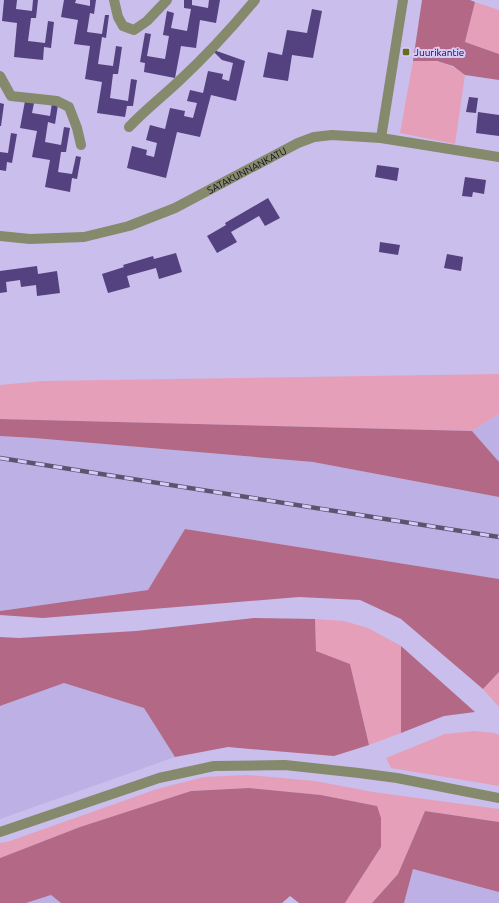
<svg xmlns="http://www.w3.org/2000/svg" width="499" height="903" font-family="Ubuntu,sans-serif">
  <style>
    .built { fill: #bdb0e5 }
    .green { fill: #e69fb9 }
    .forest { fill: #b36885 }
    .building { fill: #54417f }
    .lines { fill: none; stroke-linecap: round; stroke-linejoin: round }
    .minor { stroke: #848a6b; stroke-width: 10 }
    .tertiary { stroke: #848a6b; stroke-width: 10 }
    .rail-casing { stroke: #5b546f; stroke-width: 4.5 }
    .rail { stroke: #d6cbf9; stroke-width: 3; stroke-dasharray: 9; stroke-linecap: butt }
    .poi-dot { fill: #656f17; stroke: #d6cbf9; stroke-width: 1.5 }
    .labels { text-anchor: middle; stroke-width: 4; stroke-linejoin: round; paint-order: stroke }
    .poi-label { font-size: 10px; fill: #110d1c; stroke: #d6cbf9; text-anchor: start }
    .street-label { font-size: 10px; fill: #110d1c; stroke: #d6cbf9 }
  </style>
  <rect width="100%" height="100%" fill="#c9beec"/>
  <path class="built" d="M 499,414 L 499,462 L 472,431 Z
    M 0,436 L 34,438 L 313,462 L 499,497 L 499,579 L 185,529 L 148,590 L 0,611 Z
    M 64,683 L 144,708 L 175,757 L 0,819 L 0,706 Z
    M 413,869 L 499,892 L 499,903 L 404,903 Z
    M 51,895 L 61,903 L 26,903 Z"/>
  <path class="green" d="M 475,2 L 499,10 L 499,54 L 465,42 Z
    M 413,61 C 437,61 445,60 465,75 L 455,144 L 400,133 Z
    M 499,374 L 499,414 L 472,431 L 0,419 L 0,385 L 44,381 Z
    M 315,619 L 344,621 L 368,628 L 401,646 L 401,733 L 369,745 L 350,664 L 316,651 Z
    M 499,672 L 499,707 L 483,689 Z
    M 474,731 L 495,733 L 499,735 L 499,786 L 391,768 L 386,758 L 445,734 Z
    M 247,775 L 315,781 L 373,792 L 499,809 L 499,822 L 425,811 L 398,874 L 372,903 L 345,903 L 381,847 L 377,806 L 321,795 L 249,788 L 191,791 L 80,827 L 0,858 L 0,843 L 10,841 L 157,789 L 204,777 Z"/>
  <path class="forest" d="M 422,0 L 470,0 L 475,2 L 465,42 L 499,54 L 499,80 L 465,75 L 453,66 L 437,61 L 413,61 Z
    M 0,419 L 472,431 L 499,462 L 499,497 L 313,462 L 34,438 L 0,436 Z
    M 185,529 L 499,579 L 499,672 L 483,689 L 401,619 L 360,600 L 299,597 L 43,618 L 0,615 L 0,611 L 148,590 Z
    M 254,618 L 315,619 L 316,651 L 350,664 L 369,745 L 334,756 L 228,747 L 175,757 L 144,708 L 64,683 L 0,706 L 0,637 L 19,638 L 136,631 Z
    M 401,646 L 475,712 L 444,716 L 401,733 Z
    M 249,788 L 321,795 L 377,806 L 381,818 L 381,847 L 345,903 L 299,903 L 290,896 L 282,903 L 61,903 L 51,895 L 26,903 L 0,903 L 0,858 L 80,827 L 191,791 Z
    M 425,811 L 499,822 L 499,892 L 413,869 L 404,903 L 372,903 L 398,874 Z"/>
  <path class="building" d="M 4,0 L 17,0 L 16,9 L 32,11 L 33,0 L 38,0 L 36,18 L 31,18 L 28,41 L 45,43 L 48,21 L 54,22 L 51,48 L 44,47 L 43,60 L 14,57 L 17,23 L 2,21 Z
    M 64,0 L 76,0 L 75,3 L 90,6 L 90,0 L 96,0 L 94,14 L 90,13 L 87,32 L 102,34 L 105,15 L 109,15 L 106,38 L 102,37 L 98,64 L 113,66 L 116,46 L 122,47 L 118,74 L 113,74 L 110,98 L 128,101 L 131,79 L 137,80 L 133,106 L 127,106 L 125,117 L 97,113 L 102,82 L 85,79 L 90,46 L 74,44 L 78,20 L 61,17 Z
    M 184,0 L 192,0 L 192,5 L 208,8 L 209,0 L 220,0 L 216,23 L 200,20 L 196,48 L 181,46 L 175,78 L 144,72 L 145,63 L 140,62 L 145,33 L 151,34 L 147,56 L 165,59 L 169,36 L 163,35 L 167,11 L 174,13 L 171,28 L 187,31 L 191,9 L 184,8 Z
    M 312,9 L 322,11 L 313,58 L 292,55 L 288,81 L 263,77 L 268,52 L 282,55 L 287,30 L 307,33 Z
    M 211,49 L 245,61 L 236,101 L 211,95 L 200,137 L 177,132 L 166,178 L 127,168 L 132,146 L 147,150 L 146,155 L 154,157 L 157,143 L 146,140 L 150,125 L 165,129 L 170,108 L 185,111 L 184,116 L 193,118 L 197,103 L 187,101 L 190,90 L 203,93 L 208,71 L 223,74 L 222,79 L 229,81 L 233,63 L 222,60 Z
    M 469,97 L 478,98 L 476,113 L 466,112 Z
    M 25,101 L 34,103 L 32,113 L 50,116 L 52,103 L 58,105 L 55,124 L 48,122 L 45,142 L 61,145 L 64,127 L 70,128 L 66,152 L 61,152 L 58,172 L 72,174 L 76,156 L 81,157 L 77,179 L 72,178 L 70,192 L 45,187 L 50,160 L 32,157 L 37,131 L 20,128 Z
    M 0,103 L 4,104 L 1,126 L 0,126 Z
    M 478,112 L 499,115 L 499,136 L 476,133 Z
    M 11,133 L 17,134 L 12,163 L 7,162 L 6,171 L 0,170 L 0,152 L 8,153 Z
    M 377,165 L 399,168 L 397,181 L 375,177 Z
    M 465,177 L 486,180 L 484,194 L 473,192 L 472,197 L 462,196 Z
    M 268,198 L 280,218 L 265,226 L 259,216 L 231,232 L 237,242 L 217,253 L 207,236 L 226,225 L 225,223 Z
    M 380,242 L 400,245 L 398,255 L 379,252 Z
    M 176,253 L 182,272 L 159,279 L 156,268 L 127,276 L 130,287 L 108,293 L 102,274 L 124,267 L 123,265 L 153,256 L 154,259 Z
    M 447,254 L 463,257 L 461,271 L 444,268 Z
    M 37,266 L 38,274 L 57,271 L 60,293 L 37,296 L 36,285 L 21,287 L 20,280 L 6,282 L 7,292 L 0,293 L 0,271 Z"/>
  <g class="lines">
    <g class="minor">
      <path d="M 114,0 L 118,17 L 123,26 L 134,30 L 147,21 L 167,0"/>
      <path d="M 0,76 L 11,96 L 57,101 L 69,107 L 77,128 L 81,145"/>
      <path d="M 129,127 C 145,110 162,97 179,81 C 206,56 231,29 255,0"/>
      <path id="s1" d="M 0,236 L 30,239 L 84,237 L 129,226 L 175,208 L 298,143 L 314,137 L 332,135 L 381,138 L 499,157"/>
      <path d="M 0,832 L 159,778 L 214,766 L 285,765 L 359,773 L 397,778 L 499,798"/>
    </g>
    <path class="tertiary" d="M 381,138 L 403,0"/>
    <g class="rail-casing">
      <path id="rail" d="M 0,458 L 499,537"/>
    </g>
    <use href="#rail" class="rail"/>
  </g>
  <rect class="poi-dot" x="402" y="48" width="8" height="8" rx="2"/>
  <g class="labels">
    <g class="poi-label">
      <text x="414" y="56">Juurikantie</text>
    </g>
    <g class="street-label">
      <text dy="4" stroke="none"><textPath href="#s1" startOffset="261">SATAKUNNANKATU</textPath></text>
    </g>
  </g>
</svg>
